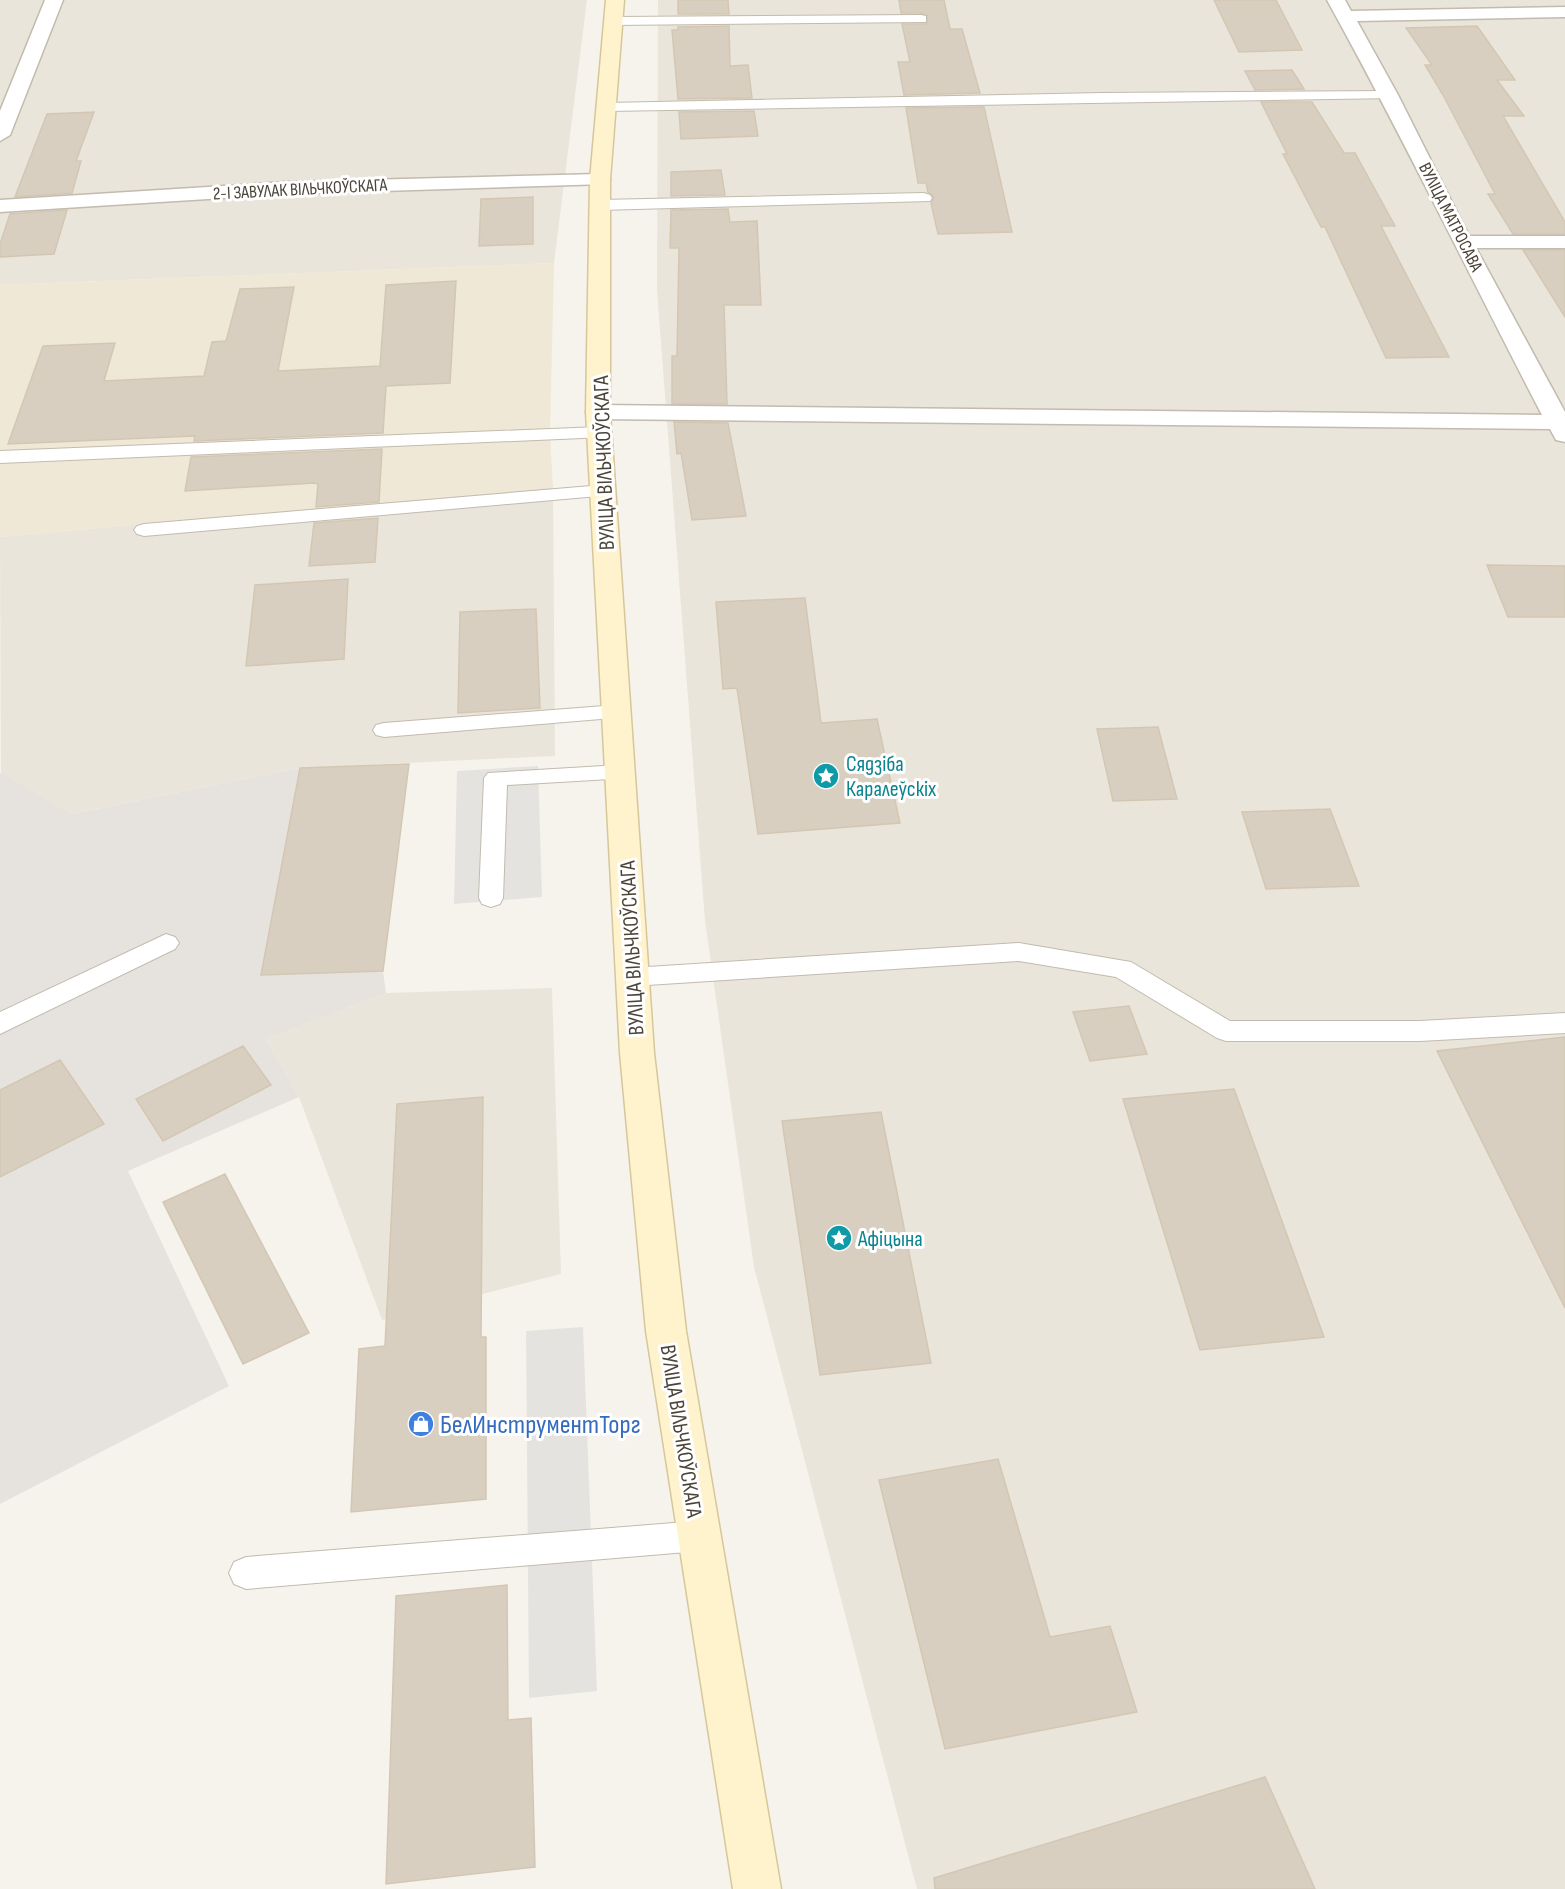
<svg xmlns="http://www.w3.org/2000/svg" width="1565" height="1889" font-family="'Sofia Sans Condensed',sans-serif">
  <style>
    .residential { fill: #eae5da }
    .industrial { fill: #e6e2dd }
    .education { fill: #efe8d6 }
    .parking { fill: #e5e3e0 }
    .building { fill: #d8cfc1; stroke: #d3c7b4; stroke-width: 1.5 }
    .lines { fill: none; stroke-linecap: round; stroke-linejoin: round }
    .lane-casing { stroke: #c2bbae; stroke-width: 2 }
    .street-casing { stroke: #c2bbae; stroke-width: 3 }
    .secondary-casing { stroke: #d6c79b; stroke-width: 3 }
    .lane { fill: #fff; fill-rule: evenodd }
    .street { fill: #fff; fill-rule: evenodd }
    .secondary { fill: #fff3cd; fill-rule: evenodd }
    .labels { text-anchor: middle; stroke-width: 6; stroke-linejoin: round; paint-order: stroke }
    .far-street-label { font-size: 18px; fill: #4b4439; stroke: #fff }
    .street-label { font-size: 22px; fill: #4b4439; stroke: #fff }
    .culture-label { font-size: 22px; fill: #0d838f; stroke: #fff; text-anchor: start }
    .near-shop-label { font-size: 27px; fill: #366cbe; stroke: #fff; text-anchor: start }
  </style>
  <rect width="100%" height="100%" fill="#f6f3ec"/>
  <path class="residential" d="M 0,0 L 587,0 L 554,263 L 0,285 Z
    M 658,0 L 1565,0 L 1565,1889 L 917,1889 L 754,1267 L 705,921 L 657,290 Z
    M 553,487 L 555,756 L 300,768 L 70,814 L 1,776 L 0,537 Z
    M 552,988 L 561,1274 L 382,1320 L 299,1097 L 266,1039 L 386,993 Z"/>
  <path class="industrial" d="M 409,764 L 383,971 L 386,993 L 266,1039 L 299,1097 L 128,1171 L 229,1386 L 0,1504 L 0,773 L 71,814 L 300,768 Z"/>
  <path class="education" d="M 554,263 L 550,435 L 553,487 L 0,537 L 0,285 Z"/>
  <path class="parking" d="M 538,766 L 542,897 L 454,904 L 457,771 Z
    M 583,1327 L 597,1691 L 529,1698 L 526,1331 Z"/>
  <path class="building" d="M 678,0 L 728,0 L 729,14 L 678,14 Z
    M 899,0 L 944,0 L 950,29 L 962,29 L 980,93 L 904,95 L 898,62 L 910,62 L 902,24 L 926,24 L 928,16 L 921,13 L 901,13 Z
    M 1214,0 L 1276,0 L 1302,50 L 1239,52 Z
    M 729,26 L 730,66 L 748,65 L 752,98 L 678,99 L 672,30 L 678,30 L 678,27 Z
    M 1477,26 L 1515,80 L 1497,80 L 1524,116 L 1503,116 L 1565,222 L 1565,234 L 1513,234 L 1488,194 L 1495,194 L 1443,95 L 1425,65 L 1432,65 L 1406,28 Z
    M 1292,70 L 1304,89 L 1255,90 L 1245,71 Z
    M 1261,102 L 1312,102 L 1344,153 L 1355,153 L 1395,226 L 1381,226 L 1449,357 L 1386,358 L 1325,227 L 1321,227 L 1283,154 L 1287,154 Z
    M 906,108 L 984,107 L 1012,232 L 938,234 L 931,203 L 934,197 L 928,192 L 926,183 L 918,183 Z
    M 754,111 L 758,136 L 681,139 L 679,112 Z
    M 94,112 L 76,161 L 81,161 L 72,193 L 15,197 L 47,114 Z
    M 721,170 L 725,195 L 671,196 L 671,172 Z
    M 533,197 L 533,244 L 479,246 L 481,199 Z
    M 728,209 L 730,222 L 757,221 L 761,305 L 724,305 L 727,404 L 672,404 L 672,356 L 677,356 L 679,248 L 670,248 L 671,210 Z
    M 67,210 L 54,254 L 0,257 L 0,244 L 10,214 Z
    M 1523,250 L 1565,250 L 1565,317 Z
    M 456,281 L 450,383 L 386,386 L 383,433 L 194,441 L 195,436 L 8,444 L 43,346 L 115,343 L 104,381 L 204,376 L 212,342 L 226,341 L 240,289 L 294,287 L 278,371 L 380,366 L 386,285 Z
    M 674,422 L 728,423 L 746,516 L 692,520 L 681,453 L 677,454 Z
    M 382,449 L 379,502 L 316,507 L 318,484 L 314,483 L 185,491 L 191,457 Z
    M 378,518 L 375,562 L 309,566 L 314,523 Z
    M 1487,565 L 1565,566 L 1565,617 L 1508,617 Z
    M 348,579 L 344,659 L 246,666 L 255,585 Z
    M 805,598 L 821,723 L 877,719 L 900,823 L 758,834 L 737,688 L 723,689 L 716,602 Z
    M 536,609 L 540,708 L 458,713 L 460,612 Z
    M 1158,727 L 1177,799 L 1113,801 L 1097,729 Z
    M 409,764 L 383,971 L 261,975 L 300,768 Z
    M 1330,809 L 1359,886 L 1266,889 L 1242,812 Z
    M 1129,1006 L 1147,1054 L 1090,1061 L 1073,1012 Z
    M 1565,1037 L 1565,1308 L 1437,1051 Z
    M 243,1046 L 271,1085 L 163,1141 L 136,1099 Z
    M 60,1060 L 104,1124 L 0,1177 L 0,1090 Z
    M 1234,1089 L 1324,1337 L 1200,1350 L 1123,1099 Z
    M 483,1097 L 481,1337 L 486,1337 L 486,1499 L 351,1512 L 359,1349 L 385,1346 L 397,1104 Z
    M 881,1112 L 931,1363 L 820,1375 L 782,1121 Z
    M 225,1174 L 309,1333 L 243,1364 L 163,1202 Z
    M 998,1459 L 1050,1637 L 1110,1626 L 1137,1712 L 945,1749 L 879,1480 Z
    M 507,1585 L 508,1720 L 531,1718 L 535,1867 L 386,1884 L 396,1596 Z
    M 1265,1777 L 1315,1889 L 935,1889 L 934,1878 Z"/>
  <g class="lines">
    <g class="lane-casing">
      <path id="lane" d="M 921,15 L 926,16 L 926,22 L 614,25 L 607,21 L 614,17 Z
        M 1389,91 L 1394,92 L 1396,95 L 1394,98 L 606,111 L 599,107 L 606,103 L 1103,93 Z
        M 924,193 L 930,195 L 932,198 L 930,201 L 600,210 L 592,205 L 600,200 Z
        M 599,427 L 608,433 L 606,437 L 0,463 L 0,451 Z
        M 603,485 L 610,487 L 613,491 L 610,495 L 144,536 L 137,534 L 134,530 L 137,526 L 144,524 Z
        M 617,705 L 625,707 L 628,712 L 625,717 L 384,737 L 376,735 L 373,730 L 376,725 L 384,723 Z
        M 620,765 L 628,768 L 632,773 L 628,778 L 507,785 L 503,898 L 500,904 L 491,907 L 482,904 L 479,898 L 484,778 L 488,773 Z
        M 166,934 L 175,937 L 179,943 L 175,949 L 0,1034 L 0,1012 Z
        M 1019,943 L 1131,962 L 1230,1021 L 1420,1021 L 1565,1013 L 1565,1033 L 1420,1041 L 1226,1041 L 1217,1038 L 1116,977 L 1019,961 L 632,986 L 623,984 L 619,977 L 623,970 L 632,968 Z
        M 699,1521 L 711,1525 L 716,1536 L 711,1547 L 699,1551 L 246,1589 L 234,1584 L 229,1573 L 234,1562 L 246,1557 Z"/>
    </g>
    <g class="street-casing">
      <path id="street" d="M 45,0 L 63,0 L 10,135 L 0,141 L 0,111 Z
        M 1327,0 L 1345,0 L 1351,11 L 1565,7 L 1565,17 L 1357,21 L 1398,95 L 1469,236 L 1565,236 L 1565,248 L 1476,248 L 1565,412 L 1565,442 L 1556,440 L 1550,429 L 598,419 L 589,417 L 586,412 L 589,407 L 598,405 L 1542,415 C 1470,277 1402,135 1327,0 Z
        M 600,174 L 607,176 L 610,180 L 607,184 L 287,194 L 0,212 L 0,200 L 287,182 Z"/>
    </g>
    <g class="secondary-casing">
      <path id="secondary" d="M 606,0 L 624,0 L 610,180 L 610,412 L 654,1053 L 686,1331 L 781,1889 L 733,1889 L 646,1331 L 620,1053 L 586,412 L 590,180 Z"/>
    </g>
    <use href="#lane" class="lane"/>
    <use href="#street" class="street"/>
    <use href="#secondary" class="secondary"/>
  </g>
  <defs>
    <g id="sight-disc" transform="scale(1.35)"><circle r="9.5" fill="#0f9aa8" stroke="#fff"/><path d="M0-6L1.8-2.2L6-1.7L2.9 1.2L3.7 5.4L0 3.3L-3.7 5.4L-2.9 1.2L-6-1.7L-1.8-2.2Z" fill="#fff"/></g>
    <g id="shop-disc" transform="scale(1.35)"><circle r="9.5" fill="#3f7fe0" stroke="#fff"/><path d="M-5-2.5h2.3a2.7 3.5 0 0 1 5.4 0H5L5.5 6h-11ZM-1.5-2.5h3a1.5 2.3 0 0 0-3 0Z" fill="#fff"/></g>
  </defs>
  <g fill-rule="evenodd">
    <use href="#sight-disc" x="826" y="776"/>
    <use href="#sight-disc" x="839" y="1238"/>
    <use href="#shop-disc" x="421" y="1424"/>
  </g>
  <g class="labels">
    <g class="far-street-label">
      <text transform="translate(300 189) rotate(-3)" y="6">2-І ЗАВУЛАК ВІЛЬЧКОЎСКАГА</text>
      <text transform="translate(1451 217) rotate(63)" y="6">ВУЛІЦА МАТРОСАВА</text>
    </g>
    <g class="street-label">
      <text transform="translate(603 463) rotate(-92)" y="8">ВУЛІЦА ВІЛЬЧКОЎСКАГА</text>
      <text transform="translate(631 948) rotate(-93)" y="8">ВУЛІЦА ВІЛЬЧКОЎСКАГА</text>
      <text transform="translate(682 1431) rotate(81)" y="8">ВУЛІЦА ВІЛЬЧКОЎСКАГА</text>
    </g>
    <g class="culture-label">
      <text x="846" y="771">Сядзіба<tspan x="846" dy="25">Каралеўскіх</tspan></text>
      <text x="858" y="1246">Афіцына</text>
    </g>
    <g class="near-shop-label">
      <text x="440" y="1433">БелИнструментТорг</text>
    </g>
  </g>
</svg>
